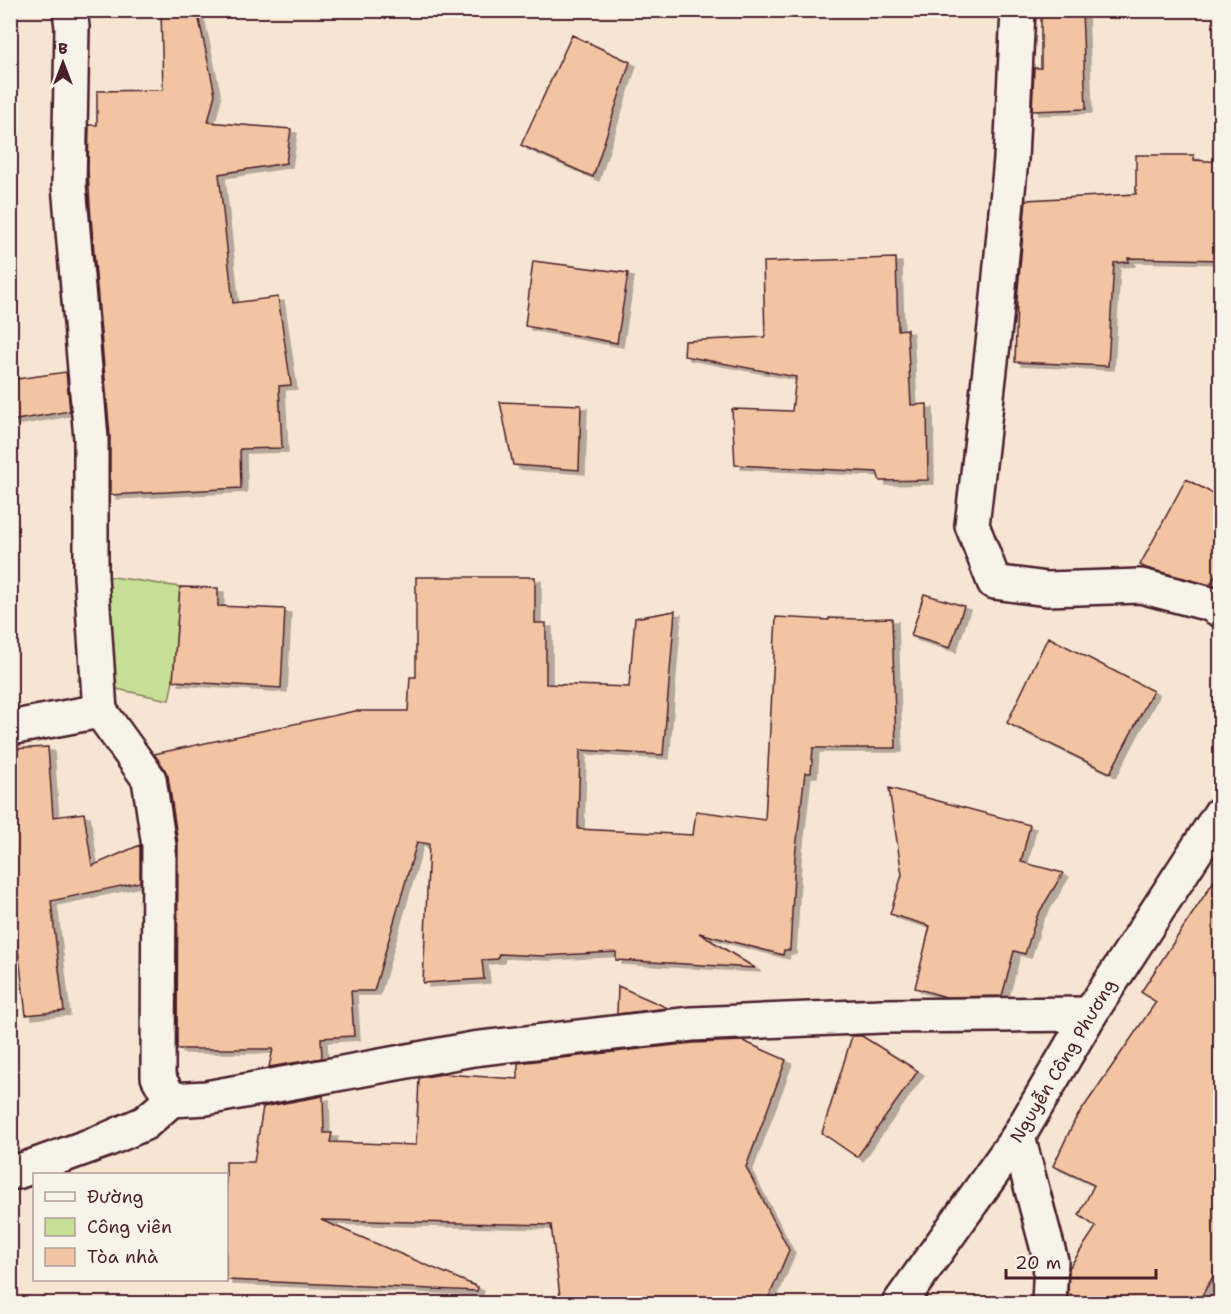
<svg xmlns="http://www.w3.org/2000/svg" width="1231" height="1314" font-family="'Shantell Sans',sans-serif">
  <style>
    .green { fill: #c5df95; stroke: #887f60; stroke-width: 1.5 }
    .building { fill: #f2c4a1; stroke: #4a1f2b; stroke-width: 1.5; filter: url(#shadow) }
    .lines { fill: none; stroke-linecap: round; stroke-linejoin: round }
    .street-casing { stroke: #4a1f2b; stroke-width: 38 }
    .secondary-casing { stroke: #4a1f2b; stroke-width: 38 }
    .street { stroke: #f7f3e8; stroke-width: 33 }
    .secondary { stroke: #f7f3e8; stroke-width: 33 }
    .labels { text-anchor: middle; stroke-width: 6; stroke-linejoin: round; paint-order: stroke }
    .street-label { font-size: 18px; fill: #4a1f2b; stroke: #f7f3e8 }
  </style>
  <defs>
    <filter id="shadow"><feDropShadow dx="6" dy="4" stdDeviation="0" flood-color="#0004"/></filter>
  </defs>
  <rect width="100%" height="100%" fill="#f6e5d3"/>
  <filter id="ink" filterUnits="userSpaceOnUse"><feTurbulence type="fractalNoise" baseFrequency=".0167" numOctaves="2"/><feDisplacementMap in="SourceGraphic" scale="12" xChannelSelector="R" yChannelSelector="G"/><feConvolveMatrix kernelMatrix="1 2 1 2 8 2 1 2 1" color-interpolation-filters="sRGB"/></filter>
  <g filter="url(#ink)">
    <path class="green" d="M 100,575 L 180,587 L 173,681 L 169,700 L 78,681 Z"/>
    <path class="building" d="M 161,10 L 197,10 L 215,94 L 208,122 L 291,129 L 286,163 L 219,174 L 233,303 L 278,297 L 291,385 L 279,386 L 282,448 L 240,449 L 241,488 L 110,495 L 110,436 L 90,206 L 88,170 L 89,125 L 97,125 L 97,91 L 163,90 Z
      M 1041,10 L 1082,10 L 1086,109 L 1032,111 L 1034,68 L 1041,68 Z
      M 572,35 L 630,62 L 593,177 L 521,145 Z
      M 1136,155 L 1194,155 L 1194,160 L 1221,162 L 1221,260 L 1128,258 L 1129,262 L 1114,263 L 1108,366 L 1015,362 L 1017,300 L 1026,200 L 1136,194 Z
      M 896,258 L 898,330 L 907,329 L 911,405 L 927,404 L 928,480 L 880,481 L 877,472 L 735,465 L 732,409 L 792,411 L 796,377 L 684,356 L 685,341 L 765,337 L 763,262 Z
      M 533,261 L 628,273 L 617,343 L 525,326 Z
      M 66,372 L 70,411 L 10,421 L 10,380 Z
      M 500,402 L 581,405 L 579,470 L 513,465 Z
      M 1186,479 L 1221,498 L 1221,565 L 1210,585 L 1146,568 L 1140,565 Z
      M 416,577 L 535,577 L 535,623 L 546,623 L 546,684 L 629,687 L 635,618 L 675,611 L 663,755 L 580,750 L 578,829 L 693,835 L 696,811 L 765,820 L 776,617 L 829,620 L 829,618 L 858,619 L 892,618 L 896,748 L 813,748 L 811,773 L 805,773 L 795,857 L 790,950 L 784,950 L 783,955 L 699,933 L 755,968 L 616,960 L 616,952 L 543,956 L 499,954 L 498,959 L 482,960 L 484,979 L 423,983 L 429,844 L 417,842 L 374,991 L 351,991 L 354,1036 L 321,1038 L 322,1058 L 269,1067 L 273,1049 L 177,1049 L 178,843 L 168,776 L 164,768 L 154,754 L 355,711 L 408,711 L 410,677 L 416,677 Z
      M 180,587 L 218,588 L 218,606 L 285,609 L 281,688 L 173,681 Z
      M 924,594 L 964,606 L 950,648 L 911,636 Z
      M 1048,637 L 1153,691 L 1110,773 L 1007,723 Z
      M 48,747 L 53,817 L 84,813 L 92,866 L 140,845 L 140,882 L 51,901 L 64,1011 L 26,1015 L 14,916 L 10,917 L 10,749 Z
      M 889,788 L 1030,825 L 1021,862 L 1063,873 L 1037,916 L 1025,954 L 1014,951 L 1002,996 L 946,997 L 915,988 L 930,926 L 890,914 L 902,875 Z
      M 1221,870 L 1221,1263 L 1197,1304 L 1088,1304 L 1068,1293 L 1069,1268 L 1096,1227 L 1079,1215 L 1094,1185 L 1053,1166 L 1075,1120 L 1156,1002 L 1141,992 Z
      M 618,986 L 668,1008 L 617,1014 Z
      M 852,1036 L 862,1036 L 918,1071 L 857,1157 L 822,1133 Z
      M 743,1041 L 786,1060 L 746,1167 L 789,1250 L 766,1304 L 561,1304 L 551,1225 L 321,1220 L 478,1287 L 477,1291 L 226,1280 L 226,1162 L 254,1162 L 263,1107 L 323,1096 L 324,1133 L 332,1133 L 330,1142 L 416,1145 L 419,1078 L 443,1074 L 518,1079 L 518,1063 L 693,1043 Z"/>
    <g class="lines">
      <g class="street-casing">
        <path id="street" d="M 70,10 L 72,27 L 69,185 L 91,438 L 91,577 L 100,711
          M 1018,10 L 1011,159 L 996,318 L 972,525 L 994,582 L 1047,589 L 1141,586 L 1210,604 L 1220,610
          M 10,728 L 100,711 L 149,779 L 159,846 L 158,1077 L 171,1100 L 206,1098 L 473,1049 L 692,1024 L 882,1016 L 1090,1014
          M 1018,1137 L 1051,1261 L 1049,1304
          M 17,1172 L 106,1140 L 145,1123 L 171,1100"/>
      </g>
      <g class="secondary-casing">
        <path id="secondary" d="M 899,1304 L 1018,1137 L 1090,1014 L 1220,814"/>
      </g>
      <use href="#street" class="street"/>
      <use href="#secondary" class="secondary"/>
    </g>
  </g>
  <g class="labels">
    <g class="street-label">
      <text transform="translate(1063 1061) rotate(-59)" y="6">Nguyễn Công Phương</text>
    </g>
  </g>
  <rect width="1231" height="1314" fill="none" stroke="#f7f3e8" stroke-width="36"/>
  <rect x="18" y="18" width="1195" height="1278" fill="none" stroke="#4a1f2b" stroke-width="2" filter="url(#ink)"/>
  <rect x="33" y="1173" width="195" height="108" fill="#f7f3e8" stroke="#b29e9c" stroke-width="1.5"/>
  <rect x="45" y="1192" width="30" height="9" fill="#f7f3e8" stroke="#b29e9c" stroke-width="1.5"/>
  <text x="87" y="1203" font-size="18" fill="#4a1f2b">Đường</text>
  <rect x="45" y="1218" width="30" height="18" fill="#c5df95" stroke="#b29e9c" stroke-width="1.5"/>
  <text x="87" y="1233" font-size="18" fill="#4a1f2b">Công viên</text>
  <rect x="45" y="1248" width="30" height="18" fill="#f2c4a1" stroke="#b29e9c" stroke-width="1.5"/>
  <text x="87" y="1263" font-size="18" fill="#4a1f2b">Tòa nhà</text>
  <g transform="translate(63 63)" stroke="#f7f3e8" stroke-width="4.5" paint-order="stroke">
  <path d="M0-4.5L10 22L0 15L-10 22Z" fill="#4a1f2b"/>
  <text y="-9" font-size="16" font-weight="bold" text-anchor="middle" fill="#4a1f2b">B</text>
  </g>
  <path d="M1006 1269v9h150v-9" fill="none" stroke="#4a1f2b" stroke-width="3"/>
  <text x="1015" y="1269" font-size="18" fill="#4a1f2b" stroke="#f7f3e8" stroke-width="4.5" paint-order="stroke">20 m</text>
</svg>
